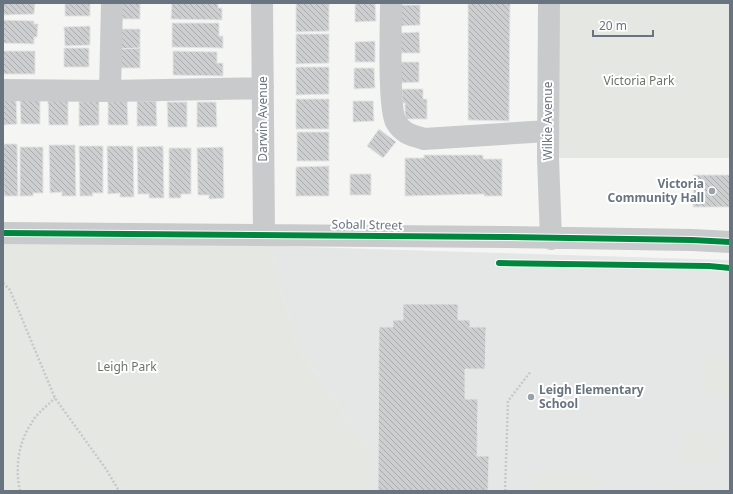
<svg xmlns="http://www.w3.org/2000/svg" width="733" height="494" font-family="'Noto Sans',sans-serif">
  <style>
    .built { fill: #e5e6e6 }
    .park { fill: #e4e7e2 }
    .building { fill: url(#building-back-hatch); stroke: #e4e4e4 }
    .lines { fill: none; stroke-linecap: round; stroke-linejoin: round }
    .path { stroke: #c7c8c9; stroke-width: 2.5; stroke-dasharray: 2 2; stroke-linecap: butt }
    .minor { stroke: #c9cacb; stroke-width: 22 }
    .cycleway-casing { stroke: #fff; stroke-width: 8 }
    .cycleway { stroke: #00873e; stroke-width: 6 }
    .poi-dot { fill: #99a1a9; stroke: #fff; stroke-width: 1.5 }
    .labels { text-anchor: middle; stroke-width: 4; stroke-linejoin: round; paint-order: stroke }
    .park-label { font-size: 12px; fill: #697866; stroke: #fff }
    .street-label { font-size: 12px; fill: #687480; stroke: #fff }
    .poi-label { font-size: 12px; font-weight: bold; fill: #687480; stroke: #fff; text-anchor: end }
  </style>
  <defs>
    <pattern id="building-back-hatch" width="6" height="6" patternUnits="userSpaceOnUse"><rect width="6" height="6" fill="#cdcecf"/><path d="M-1 5l2 2M0 0l6 6M5-1l2 2" fill="none" stroke="#aaacad"/></pattern>
  </defs>
  <rect width="100%" height="100%" fill="#f5f5f4"/>
  <path class="built" d="M 270,246 L 730,260 L 730,491 L 369,491 L 369,449 L 296,345 Z"/>
  <path class="park" d="M 548,3 L 730,3 L 730,158 L 548,158 Z
    M 3,241 L 270,246 L 296,345 L 369,449 L 369,491 L 3,491 Z
    M 705,354 L 730,357 L 730,396 L 700,393 Z
    M 685,431 L 704,431 L 722,436 L 720,465 L 684,463 Z
    M 532,476 L 600,476 L 600,491 L 532,491 Z
    M 668,485 L 714,487 L 717,491 L 662,491 Z"/>
  <path class="building" d="M 3,3 L 35,3 L 34,14 L 3,15 Z
    M 65,3 L 90,3 L 90,16 L 65,16 Z
    M 120,3 L 140,3 L 140,19 L 120,19 Z
    M 172,3 L 218,3 L 218,8 L 222,8 L 222,20 L 171,19 Z
    M 296,3 L 329,3 L 329,31 L 296,32 Z
    M 355,3 L 375,3 L 376,21 L 355,22 Z
    M 468,3 L 510,3 L 509,121 L 468,120 Z
    M 400,5 L 420,5 L 420,25 L 400,26 Z
    M 3,20 L 34,21 L 34,24 L 38,24 L 37,37 L 34,37 L 34,44 L 3,43 Z
    M 172,23 L 219,23 L 219,36 L 223,36 L 223,48 L 172,47 Z
    M 90,26 L 90,45 L 65,46 L 64,27 Z
    M 120,29 L 140,29 L 140,48 L 120,49 Z
    M 419,32 L 420,53 L 399,53 L 399,33 Z
    M 296,34 L 329,34 L 329,63 L 296,64 Z
    M 375,41 L 375,62 L 355,62 L 355,42 Z
    M 64,48 L 89,48 L 89,67 L 64,67 Z
    M 140,48 L 140,68 L 120,68 L 120,49 Z
    M 3,51 L 35,51 L 35,74 L 3,74 Z
    M 173,51 L 217,52 L 217,63 L 223,63 L 223,76 L 173,75 Z
    M 399,62 L 419,62 L 419,82 L 399,83 Z
    M 296,67 L 329,67 L 329,94 L 296,95 Z
    M 354,68 L 374,68 L 375,88 L 354,89 Z
    M 402,89 L 423,89 L 423,99 L 427,99 L 427,119 L 405,119 L 405,103 L 402,103 Z
    M 16,99 L 17,124 L 3,125 L 3,100 Z
    M 20,99 L 40,99 L 40,124 L 21,124 Z
    M 296,99 L 329,99 L 329,129 L 296,129 Z
    M 48,100 L 68,100 L 68,125 L 49,125 Z
    M 108,100 L 127,100 L 128,125 L 108,125 Z
    M 79,101 L 99,101 L 99,125 L 79,126 Z
    M 137,101 L 156,101 L 157,126 L 137,126 Z
    M 353,101 L 373,101 L 374,121 L 353,122 Z
    M 167,102 L 187,102 L 187,127 L 168,127 Z
    M 197,102 L 216,102 L 217,127 L 197,127 Z
    M 379,129 L 396,142 L 383,158 L 367,146 Z
    M 297,132 L 329,132 L 329,161 L 297,161 Z
    M 3,144 L 17,144 L 18,196 L 4,196 Z
    M 49,145 L 75,145 L 76,196 L 62,196 L 62,192 L 50,193 Z
    M 79,146 L 103,146 L 103,193 L 92,193 L 93,196 L 80,196 Z
    M 107,146 L 133,146 L 134,197 L 120,197 L 120,193 L 108,194 Z
    M 163,146 L 164,198 L 149,198 L 149,194 L 138,194 L 137,147 Z
    M 20,147 L 43,147 L 43,193 L 33,193 L 33,196 L 20,196 Z
    M 223,147 L 224,198 L 209,199 L 209,195 L 198,195 L 197,148 Z
    M 169,148 L 191,148 L 191,194 L 181,194 L 181,198 L 169,198 Z
    M 424,155 L 483,155 L 483,159 L 502,159 L 502,196 L 484,196 L 484,194 L 405,196 L 405,158 L 424,158 Z
    M 329,166 L 329,196 L 296,196 L 296,167 Z
    M 350,174 L 371,174 L 371,195 L 350,195 Z
    M 694,175 L 730,175 L 730,207 L 693,207 Z
    M 403,304 L 458,304 L 458,320 L 470,320 L 470,327 L 486,327 L 485,369 L 465,369 L 465,399 L 478,399 L 477,456 L 489,456 L 488,491 L 378,491 L 379,327 L 393,327 L 393,320 L 403,320 Z"/>
  <g class="lines">
    <path class="path" d="M 3,283 L 10,290 L 55,398 L 106,469 L 119,491
      M 20,491 C 15,469 18,443 31,424 C 36,414 47,406 55,398
      M 505,491 L 508,401 L 531,371"/>
    <path class="minor" d="M 262,3 L 264,235
      M 391,3 C 391,24 388,109 396,122 C 403,134 412,135 424,139 L 548,131
      M 549,3 L 548,158 L 551,239
      M 3,90 L 110,91 L 263,88
      M 110,91 L 112,3
      M 3,233 L 506,237 L 692,240 L 730,242"/>
    <g class="cycleway-casing">
      <path id="cycleway" d="M 3,233 L 506,237 L 692,240 L 730,242
        M 499,263 L 709,266 L 730,268"/>
    </g>
    <use href="#cycleway" class="cycleway"/>
  </g>
  <g class="poi-dot">
    <circle cx="712" cy="191" r="4"/>
    <circle cx="531" cy="397" r="4"/>
  </g>
  <g class="labels">
    <g class="park-label">
      <text x="639" y="85">Victoria Park</text>
      <text x="127" y="371">Leigh Park</text>
    </g>
    <g class="street-label">
      <text transform="translate(263 119) rotate(-90)" y="4">Darwin Avenue</text>
      <text transform="translate(548 121) rotate(-90)" y="4">Wilkie Avenue</text>
      <text transform="translate(367 225) rotate(1)" y="4">Soball Street</text>
    </g>
    <g class="poi-label">
      <text x="704" y="188">Victoria<tspan x="704" dy="14">Community Hall</tspan></text>
      <text x="539" y="394" text-anchor="start">Leigh Elementary<tspan x="539" dy="14">School</tspan></text>
    </g>
  </g>
  <rect width="733" height="494" fill="none" stroke="#687480" stroke-width="8"/>
  <path d="M593 30v6h60v-6" fill="none" stroke="#687480" stroke-width="2"/>
  <text x="599" y="30" font-size="12" fill="#687480" stroke="#ffffff" stroke-width="3" paint-order="stroke">20 m</text>
</svg>
